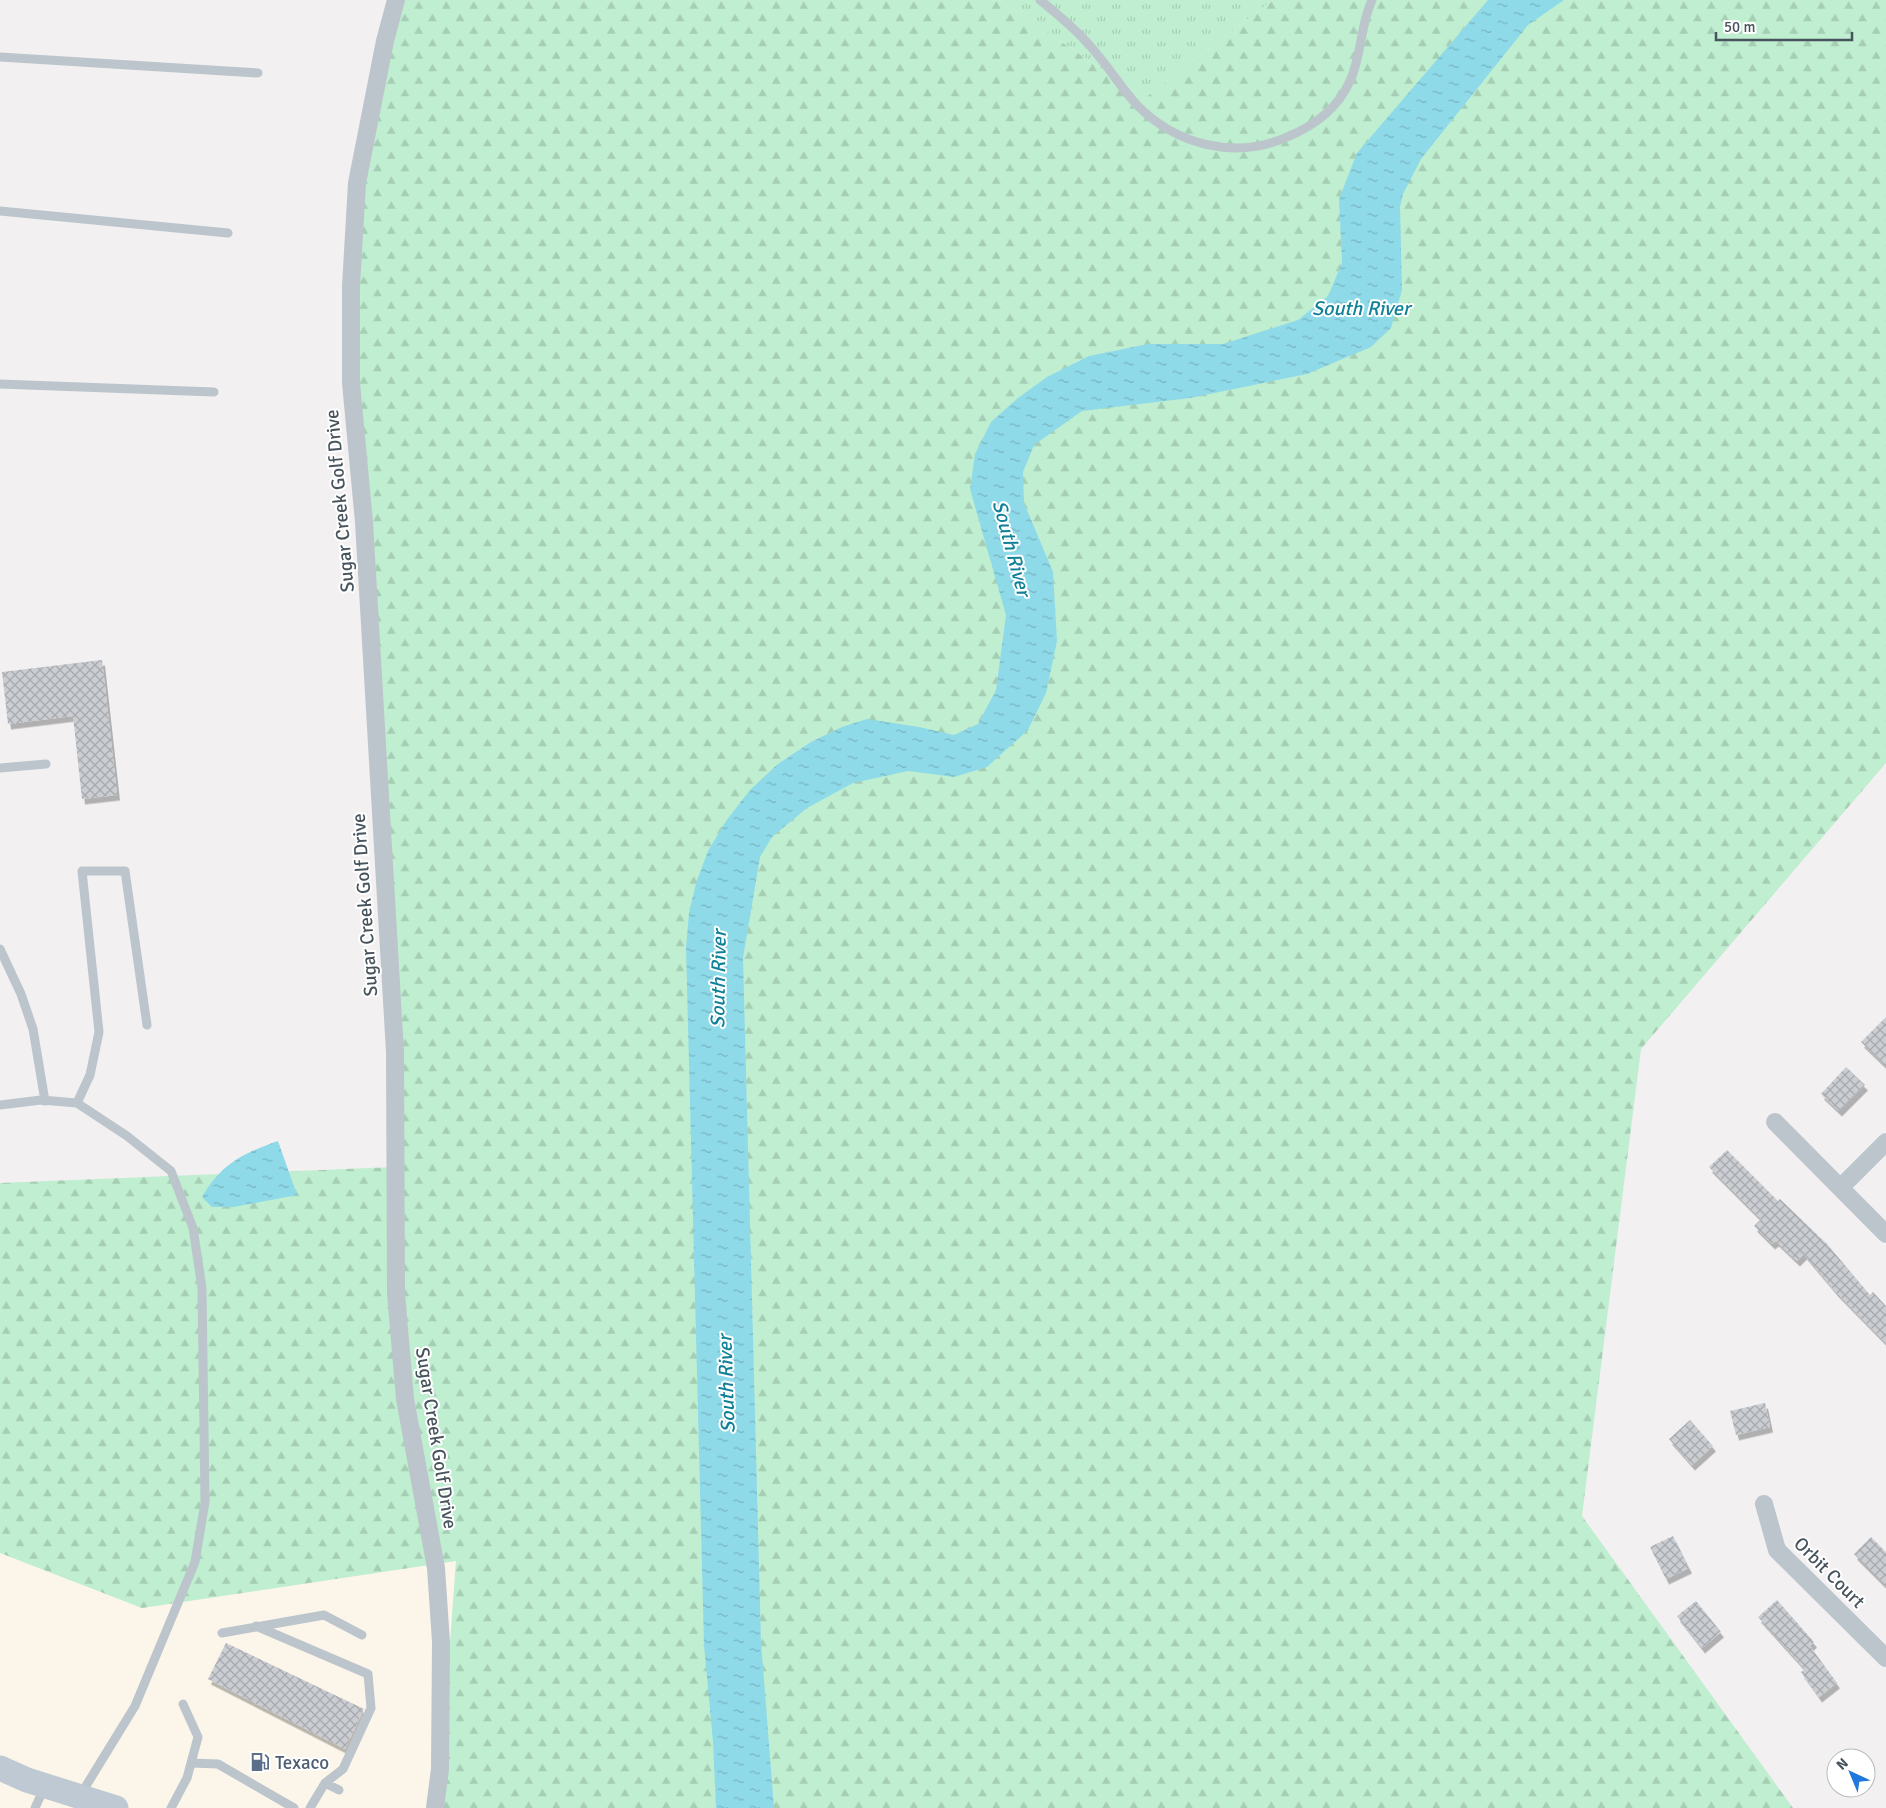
<svg xmlns="http://www.w3.org/2000/svg" width="1886" height="1808" font-family="Signika,sans-serif">
  <style>
    .commercial { fill: #fcf6ea }
    .grass { fill: url(#grass-tufts) }
    .forest { fill: url(#forest-firs) }
    .water { fill: url(#water-ripples) }
    .building { fill: url(#building-cross-hatch); filter: url(#shadow) }
    .lines { fill: none; stroke-linecap: round; stroke-linejoin: round }
    .lane { stroke: #bcc5cc; stroke-width: 9 }
    .street { stroke: #bcc5cc; stroke-width: 18 }
    .secondary { stroke: #bec9d3; stroke-width: 25 }
    .labels { text-anchor: middle; stroke-width: 4; stroke-linejoin: round; paint-order: stroke }
    .street-label { font-size: 19px; fill: #48545d; stroke: #fff }
    .service-label { font-size: 19px; fill: #4e5e75; stroke: #fff; text-anchor: start }
    .water-label { font-size: 20px; font-style: italic; fill: #118198; stroke: #fff }
  </style>
  <defs>
    <pattern id="grass-tufts" width="24" height="20" patternUnits="userSpaceOnUse" patternTransform="scale(1.25)"><rect width="24" height="20" fill="#c0eed0"/><path d="M3 7l-1-3M5 7V3M7 7l1-3M15 17l-1-3M17 17v-4M19 17l1-3" fill="none" stroke="#a6ceb5"/></pattern>
    <pattern id="forest-firs" width="22" height="20" patternUnits="userSpaceOnUse" patternTransform="scale(1.25)"><rect width="22" height="20" fill="#c0eed0"/><path d="M5 1l3.5 6h-7zM16 11l3.5 6h-7z" fill="#a6ceb5"/></pattern>
    <pattern id="water-ripples" width="26" height="14" patternUnits="userSpaceOnUse" patternTransform="scale(1.25)"><rect width="26" height="14" fill="#8fdae9"/><path d="M2 4q2-2 4 0t4 0M15 11q2-2 4 0t4 0" fill="none" stroke="#77b3c0"/></pattern>
    <pattern id="building-cross-hatch" width="8" height="8" patternUnits="userSpaceOnUse" patternTransform="scale(1.25)"><rect width="8" height="8" fill="#cacdd2"/><path d="M0 0l8 8M0 8l8-8" fill="none" stroke="#a6a9ae"/></pattern>
    <filter id="shadow"><feDropShadow dx="3" dy="5.5" stdDeviation="0" flood-color="#0004"/></filter>
  </defs>
  <rect width="100%" height="100%" fill="#f2f0f0"/>
  <path class="commercial" d="M 0,1553 L 142,1608 L 456,1561 L 438,1808 L 0,1808 Z"/>
  <path class="grass" d="M 999,0 L 1273,0 L 1145,98 Z"/>
  <path class="forest" d="M 395,0 L 999,0 L 1145,98 L 1273,0 L 1886,0 L 1886,763 L 1641,1049 L 1582,1516 L 1793,1808 L 438,1808 L 456,1561 L 142,1608 L 0,1553 L 0,1183 L 394,1167 L 349,345 L 368,129 Z"/>
  <path class="water" d="M 1488,0 L 1564,0 L 1528,25 L 1421,159 L 1403,194 L 1400,207 L 1402,290 L 1391,328 L 1371,347 L 1307,374 L 1190,398 L 1082,411 L 1034,445 L 1023,472 L 1024,503 L 1053,572 L 1057,641 L 1046,693 L 1028,730 L 987,767 L 954,777 L 908,771 L 853,783 L 807,808 L 772,837 L 760,857 L 743,958 L 761,1642 L 774,1808 L 716,1808 L 713,1742 L 704,1645 L 686,948 L 689,913 L 696,883 L 708,851 L 726,821 L 750,790 L 778,764 L 811,742 L 842,727 L 867,719 L 919,727 L 954,735 L 978,724 L 996,690 L 1006,615 L 970,489 L 975,454 L 991,422 L 1018,398 L 1047,377 L 1089,356 L 1148,344 L 1223,344 L 1298,320 L 1328,296 L 1342,263 L 1339,199 L 1357,153 Z
    M 278,1141 L 297,1195 L 234,1207 L 212,1207 L 202,1197 C 222,1163 242,1154 278,1141 Z"/>
  <path class="building" d="M 102,660 L 117,795 L 82,799 L 73,716 L 8,724 L 2,672 Z
    M 1886,1017 L 1886,1066 L 1861,1042 Z
    M 1846,1067 L 1865,1085 L 1839,1111 L 1821,1094 Z
    M 1727,1150 L 1778,1201 L 1780,1199 L 1827,1244 L 1870,1295 L 1873,1292 L 1886,1306 L 1886,1343 L 1836,1292 L 1804,1254 L 1797,1261 L 1776,1241 L 1772,1244 L 1754,1226 L 1761,1219 L 1709,1167 Z
    M 1765,1403 L 1770,1427 L 1736,1435 L 1730,1411 Z
    M 1690,1420 L 1713,1446 L 1692,1465 L 1669,1439 Z
    M 1673,1536 L 1689,1568 L 1666,1579 L 1650,1547 Z
    M 1871,1537 L 1886,1552 L 1886,1586 L 1854,1554 Z
    M 1777,1600 L 1814,1642 L 1810,1646 L 1837,1683 L 1819,1697 L 1801,1672 L 1805,1669 L 1758,1617 Z
    M 1696,1601 L 1721,1632 L 1702,1648 L 1677,1616 Z
    M 226,1643 L 364,1709 L 345,1749 L 208,1679 Z"/>
  <g class="lines">
    <path class="lane" d="M 1040,0 C 1057,14 1075,28 1090,46 C 1107,64 1120,87 1137,105 C 1176,145 1235,160 1287,137 C 1314,126 1338,108 1350,81 C 1362,55 1360,25 1372,0
      M 0,57 L 258,73
      M 0,211 L 228,233
      M 0,384 L 214,392
      M 0,768 L 46,764
      M 0,949 L 21,994 L 33,1029 L 45,1101
      M 77,1103 L 90,1075 L 99,1032 L 82,871 L 125,871 L 147,1025
      M 0,1105 L 41,1100 L 77,1103 L 127,1136 L 171,1171 L 193,1228 L 202,1288 L 205,1502 L 195,1562 L 135,1706 L 81,1794
      M 256,1626 L 368,1674 L 371,1708 L 343,1769 L 325,1783 L 310,1808
      M 222,1633 L 324,1615 L 362,1635
      M 191,1763 L 218,1764 L 294,1808
      M 325,1783 L 339,1790
      M 35,1808 L 44,1788
      M 171,1808 L 187,1778 L 198,1737 L 183,1704"/>
    <path class="street" d="M 396,0 L 385,41 L 357,183 L 351,286 L 351,383 L 364,522 L 395,1052 L 396,1293 L 405,1399 L 436,1568 L 441,1642 L 440,1769 L 435,1808
      M 1775,1122 L 1886,1234
      M 1841,1187 L 1886,1142
      M 1764,1504 L 1777,1550 L 1886,1658"/>
    <path class="secondary" d="M 0,1768 L 27,1780 L 116,1808"/>
  </g>
  <defs>
    <g id="fuel-bare" transform="scale(1.5)"><path d="M-5.5-6h7V0h2V4h1.3V-2.5L3-4.5l.8-.8L6-3V5H2.5V1h-1V6h-7ZM-4.2-4.7v3.2H.2V-4.7Z" fill="#5c6f8a" stroke="#fff" stroke-width="2.5" paint-order="stroke"/></g>
  </defs>
  <g fill-rule="evenodd">
    <use href="#fuel-bare" x="260" y="1762"/>
  </g>
  <g class="labels">
    <g class="street-label">
      <text transform="translate(339 501) rotate(-95)" y="7">Sugar Creek Golf Drive</text>
      <text transform="translate(364 905) rotate(-94)" y="7">Sugar Creek Golf Drive</text>
      <text transform="translate(437 1438) rotate(81)" y="7">Sugar Creek Golf Drive</text>
      <text transform="translate(1830 1572) rotate(45)" y="7">Orbit Court</text>
    </g>
    <g class="service-label">
      <text x="275" y="1769">Texaco</text>
    </g>
    <g class="water-label">
      <text x="1361" y="315">South River</text>
      <text transform="translate(1012 548) rotate(75)" y="7">South River</text>
      <text transform="translate(718 979) rotate(-89)" y="7">South River</text>
      <text transform="translate(726 1384) rotate(-92)" y="7">South River</text>
    </g>
  </g>
  <g transform="translate(1851 1773) rotate(316)"><circle r="24" fill="#ffffff" stroke="#b6bbbe"/>
  <path d="M0-4L9 19L0 12L-9 19Z" fill="#1f79dd"/>
  <text y="-8" font-size="14" font-weight="bold" text-anchor="middle" fill="#48545d">N</text>
  </g>
  <path d="M1716 32v8h136v-8" fill="none" stroke="#48545d" stroke-width="2.5"/>
  <text x="1724" y="32" font-size="15" fill="#48545d" stroke="#ffffff" stroke-width="4" paint-order="stroke">50 m</text>
</svg>
